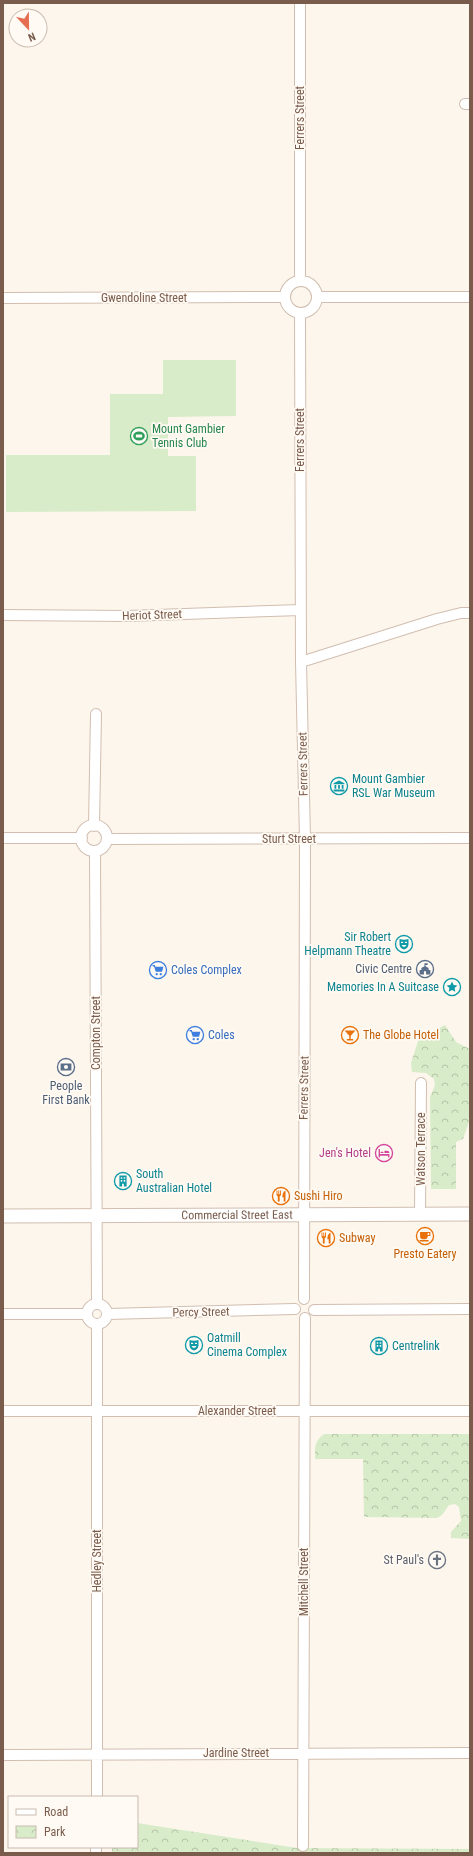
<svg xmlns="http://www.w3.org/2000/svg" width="473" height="1856" font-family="'Roboto Condensed',sans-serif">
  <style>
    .grass { fill: #d8ecc9 }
    .park { fill: url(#park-crowns) }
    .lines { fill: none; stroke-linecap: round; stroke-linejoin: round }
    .minor-casing { stroke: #d1beb0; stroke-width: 12 }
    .tertiary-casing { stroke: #d1beb0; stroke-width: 15 }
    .minor { stroke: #fff; stroke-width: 10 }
    .tertiary { stroke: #fff; stroke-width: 13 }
    .labels { text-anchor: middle; stroke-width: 3.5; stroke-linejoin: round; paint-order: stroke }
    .street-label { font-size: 12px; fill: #7a5c4d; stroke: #fffaf3 }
    .leisure-label { font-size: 12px; fill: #27864d; stroke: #fffaf3; text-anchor: start }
    .culture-label { font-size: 12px; fill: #0d838f; stroke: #fffaf3; text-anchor: start }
    .service-label { font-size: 12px; fill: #4e5e75; stroke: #fffaf3; text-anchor: end }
    .shop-label { font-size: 12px; fill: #366cbe; stroke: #fffaf3; text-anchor: start }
    .food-label { font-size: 12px; fill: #c56008; stroke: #fffaf3; text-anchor: start }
    .hotel-label { font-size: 12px; fill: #b23c85; stroke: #fffaf3; text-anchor: end }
    .worship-label { font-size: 12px; fill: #5b616d; stroke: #fffaf3; text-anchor: end }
  </style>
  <defs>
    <pattern id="park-crowns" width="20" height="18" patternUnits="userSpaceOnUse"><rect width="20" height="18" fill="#d8ecc9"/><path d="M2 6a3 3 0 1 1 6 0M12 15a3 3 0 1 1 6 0" fill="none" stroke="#b4c2a5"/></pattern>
  </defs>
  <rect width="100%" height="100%" fill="#fdf6ec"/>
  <path class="grass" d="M 163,360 L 236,360 L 236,416 L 168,417 L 168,456 L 196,456 L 196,511 L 6,512 L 6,455 L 110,455 L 110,394 L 163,394 Z"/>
  <path class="park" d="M 445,1025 L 456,1042 L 470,1049 L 470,1119 L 463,1139 L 456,1142 L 456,1189 L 431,1189 L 430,1097 L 435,1085 L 434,1079 L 426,1073 L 412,1072 L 411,1063 L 419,1038 Z
    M 324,1434 L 470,1434 L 470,1539 L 451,1538 L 451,1532 L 461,1521 L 459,1507 L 455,1504 L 449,1505 L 442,1515 L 437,1518 L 364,1517 L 363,1459 L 315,1459 C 315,1448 314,1441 324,1434 Z
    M 137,1823 L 297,1848 L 470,1849 L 470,1853 L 112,1853 L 112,1847 L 137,1847 Z"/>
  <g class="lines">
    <g class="minor-casing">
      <path id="minor" d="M 465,104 L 470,104
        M 300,281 L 300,3
        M285 297a16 16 0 1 1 32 0a16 16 0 1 1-32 0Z
        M 317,297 L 470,297
        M 3,298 L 284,297
        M 300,314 L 301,662 L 305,839 L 304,1299
        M 3,615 L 127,616 L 301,610
        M 301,662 L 437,619 L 461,613 L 470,613
        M81 838a13 13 0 1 1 26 0a13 13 0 1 1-26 0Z
        M 94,826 L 96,714
        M 3,838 L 82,838
        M 107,839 L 470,838
        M 95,851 L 97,1304
        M 420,1214 L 421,1083
        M87 1314a10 10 0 1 1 20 0a10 10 0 1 1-20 0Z
        M 314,1310 L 470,1309
        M 3,1314 L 87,1314
        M 108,1314 L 295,1309
        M 3,1411 L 470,1411
        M 3,1755 L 470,1753
        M 97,1797 L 97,1325
        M 303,1846 L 305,1318
        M 96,1853 L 96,1847"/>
    </g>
    <g class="tertiary-casing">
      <g id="tertiary">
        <path id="s1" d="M 3,1216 L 470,1214"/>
      </g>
    </g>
    <use href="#minor" class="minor"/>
    <use href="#tertiary" class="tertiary"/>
  </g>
  <defs>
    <g id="stadium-ring" transform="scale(0.9)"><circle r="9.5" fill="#fffaf3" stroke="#2e9e5b" stroke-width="1.5"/><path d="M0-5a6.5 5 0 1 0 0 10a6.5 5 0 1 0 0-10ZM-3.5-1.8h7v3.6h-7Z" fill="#2e9e5b"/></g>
    <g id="museum-ring" transform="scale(0.9)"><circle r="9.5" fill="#fffaf3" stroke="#0f9aa8" stroke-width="1.5"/><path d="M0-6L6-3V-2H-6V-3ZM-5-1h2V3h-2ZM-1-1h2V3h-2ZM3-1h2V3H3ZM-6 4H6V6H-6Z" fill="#0f9aa8"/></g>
    <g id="theatre-ring" transform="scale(0.9)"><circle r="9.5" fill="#fffaf3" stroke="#0f9aa8" stroke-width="1.5"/><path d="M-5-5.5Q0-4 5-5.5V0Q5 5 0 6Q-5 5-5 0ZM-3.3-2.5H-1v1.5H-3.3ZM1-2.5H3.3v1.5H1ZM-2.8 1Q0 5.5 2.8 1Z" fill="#0f9aa8"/></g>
    <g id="civic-ring" transform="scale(0.9)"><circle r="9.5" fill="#fffaf3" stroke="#5c6f8a" stroke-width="1.5"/><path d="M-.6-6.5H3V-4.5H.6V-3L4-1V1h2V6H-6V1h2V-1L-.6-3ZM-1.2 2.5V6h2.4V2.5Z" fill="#5c6f8a"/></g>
    <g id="supermarket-ring" transform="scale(0.9)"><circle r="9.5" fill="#fffaf3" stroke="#3f7fe0" stroke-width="1.5"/><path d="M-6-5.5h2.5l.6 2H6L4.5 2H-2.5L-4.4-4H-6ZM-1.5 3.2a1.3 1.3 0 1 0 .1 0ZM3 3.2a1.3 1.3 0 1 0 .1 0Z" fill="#3f7fe0"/></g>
    <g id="sight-ring" transform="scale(0.9)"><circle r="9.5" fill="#fffaf3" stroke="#0f9aa8" stroke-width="1.5"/><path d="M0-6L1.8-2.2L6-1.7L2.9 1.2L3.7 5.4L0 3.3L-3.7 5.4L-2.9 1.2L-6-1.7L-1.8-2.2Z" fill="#0f9aa8"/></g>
    <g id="bar-ring" transform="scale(0.9)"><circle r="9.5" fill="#fffaf3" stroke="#e8710a" stroke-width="1.5"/><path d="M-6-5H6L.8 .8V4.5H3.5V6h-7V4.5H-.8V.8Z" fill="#e8710a"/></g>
    <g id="bank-ring" transform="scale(0.9)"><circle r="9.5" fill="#fffaf3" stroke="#5c6f8a" stroke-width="1.5"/><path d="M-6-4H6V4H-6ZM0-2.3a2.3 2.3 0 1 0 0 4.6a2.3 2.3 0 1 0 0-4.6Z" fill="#5c6f8a"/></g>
    <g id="hotel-ring" transform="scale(0.9)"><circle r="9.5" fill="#fffaf3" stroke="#d1479c" stroke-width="1.5"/><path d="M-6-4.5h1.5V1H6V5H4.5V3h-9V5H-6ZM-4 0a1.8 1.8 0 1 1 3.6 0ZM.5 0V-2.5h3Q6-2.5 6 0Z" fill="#d1479c"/></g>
    <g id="building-ring" transform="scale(0.9)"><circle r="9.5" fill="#fffaf3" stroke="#0f9aa8" stroke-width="1.5"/><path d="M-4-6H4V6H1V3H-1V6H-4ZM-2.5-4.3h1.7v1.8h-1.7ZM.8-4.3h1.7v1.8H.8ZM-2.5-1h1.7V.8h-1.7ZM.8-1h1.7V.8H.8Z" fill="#0f9aa8"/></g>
    <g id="restaurant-ring" transform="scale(0.9)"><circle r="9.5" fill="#fffaf3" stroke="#e8710a" stroke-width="1.5"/><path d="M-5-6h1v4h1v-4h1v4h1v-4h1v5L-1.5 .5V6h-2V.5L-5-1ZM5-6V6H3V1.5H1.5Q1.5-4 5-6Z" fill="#e8710a"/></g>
    <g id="cafe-ring" transform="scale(0.9)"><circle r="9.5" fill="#fffaf3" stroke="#e8710a" stroke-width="1.5"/><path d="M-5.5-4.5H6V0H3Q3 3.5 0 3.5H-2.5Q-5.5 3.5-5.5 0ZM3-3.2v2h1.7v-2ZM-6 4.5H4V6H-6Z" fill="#e8710a"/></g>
    <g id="church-ring" transform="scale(0.9)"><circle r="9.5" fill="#fffaf3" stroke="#6b7280" stroke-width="1.5"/><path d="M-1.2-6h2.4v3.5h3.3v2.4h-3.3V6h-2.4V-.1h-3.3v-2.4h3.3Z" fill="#6b7280"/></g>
  </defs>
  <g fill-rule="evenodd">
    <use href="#stadium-ring" x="139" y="436"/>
    <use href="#museum-ring" x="339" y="786"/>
    <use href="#theatre-ring" x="404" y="944"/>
    <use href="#civic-ring" x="425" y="969"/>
    <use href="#supermarket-ring" x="158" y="970"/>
    <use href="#sight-ring" x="452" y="987"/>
    <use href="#supermarket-ring" x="195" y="1035"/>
    <use href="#bar-ring" x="350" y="1035"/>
    <use href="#bank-ring" x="66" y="1067"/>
    <use href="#hotel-ring" x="384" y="1153"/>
    <use href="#building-ring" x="123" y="1181"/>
    <use href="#restaurant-ring" x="281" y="1196"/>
    <use href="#cafe-ring" x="425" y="1236"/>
    <use href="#restaurant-ring" x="326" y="1238"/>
    <use href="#theatre-ring" x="194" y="1345"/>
    <use href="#building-ring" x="379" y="1346"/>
    <use href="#church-ring" x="437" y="1560"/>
  </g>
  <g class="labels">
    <g class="street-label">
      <text transform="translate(300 118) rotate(-90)" y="4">Ferrers Street</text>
      <text x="144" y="302">Gwendoline Street</text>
      <text transform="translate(300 440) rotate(-90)" y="4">Ferrers Street</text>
      <text transform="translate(152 615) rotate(-2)" y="4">Heriot Street</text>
      <text transform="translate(303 764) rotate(-91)" y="4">Ferrers Street</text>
      <text x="289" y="843">Sturt Street</text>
      <text transform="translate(96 1033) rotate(-90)" y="4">Compton Street</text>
      <text transform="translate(304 1088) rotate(-89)" y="4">Ferrers Street</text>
      <text transform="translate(421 1149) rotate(-90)" y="4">Watson Terrace</text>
      <text dy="4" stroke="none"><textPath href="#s1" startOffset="234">Commercial Street East</textPath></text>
      <text transform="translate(201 1312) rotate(-1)" y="4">Percy Street</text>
      <text x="237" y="1415">Alexander Street</text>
      <text transform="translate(97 1561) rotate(-90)" y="4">Hedley Street</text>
      <text transform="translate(304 1582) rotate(-90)" y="4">Mitchell Street</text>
      <text x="236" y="1757">Jardine Street</text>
    </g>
    <g class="leisure-label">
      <text x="152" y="433">Mount Gambier<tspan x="152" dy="14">Tennis Club</tspan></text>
    </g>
    <g class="culture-label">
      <text x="352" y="783">Mount Gambier<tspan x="352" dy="14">RSL War Museum</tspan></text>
      <text x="391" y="941" text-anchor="end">Sir Robert<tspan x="391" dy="14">Helpmann Theatre</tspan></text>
      <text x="439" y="991" text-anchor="end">Memories In A Suitcase</text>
      <text x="136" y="1178">South<tspan x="136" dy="14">Australian Hotel</tspan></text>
      <text x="207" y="1342">Oatmill<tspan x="207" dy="14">Cinema Complex</tspan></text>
      <text x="392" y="1350">Centrelink</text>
    </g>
    <g class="service-label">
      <text x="412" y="973">Civic Centre</text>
      <text x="66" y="1090" text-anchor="middle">People<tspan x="66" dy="14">First Bank</tspan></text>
    </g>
    <g class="shop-label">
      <text x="171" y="974">Coles Complex</text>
      <text x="208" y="1039">Coles</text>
    </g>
    <g class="food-label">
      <text x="363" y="1039">The Globe Hotel</text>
      <text x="294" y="1200">Sushi Hiro</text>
      <text x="339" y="1242">Subway</text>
      <text x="425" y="1258" text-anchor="middle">Presto Eatery</text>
    </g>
    <g class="hotel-label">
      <text x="371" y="1157">Jen's Hotel</text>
    </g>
    <g class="worship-label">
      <text x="424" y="1564">St Paul's</text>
    </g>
  </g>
  <rect width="473" height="1856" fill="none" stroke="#7a5c4d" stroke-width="8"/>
  <rect x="8" y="1796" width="130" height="52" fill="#fffaf3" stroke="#cabbb1"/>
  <rect x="16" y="1809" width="20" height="6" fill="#ffffff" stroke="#cabbb1"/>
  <text x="44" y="1816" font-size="12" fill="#7a5c4d">Road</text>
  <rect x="16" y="1826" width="20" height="12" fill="url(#park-crowns)" stroke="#cabbb1"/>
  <text x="44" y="1836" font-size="12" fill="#7a5c4d">Park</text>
  <g transform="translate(28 28) rotate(158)"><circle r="19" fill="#fffaf3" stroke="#cabbb1"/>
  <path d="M0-3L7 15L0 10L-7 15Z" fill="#e76f51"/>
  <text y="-6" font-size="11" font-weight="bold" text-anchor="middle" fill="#7a5c4d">N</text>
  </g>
</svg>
